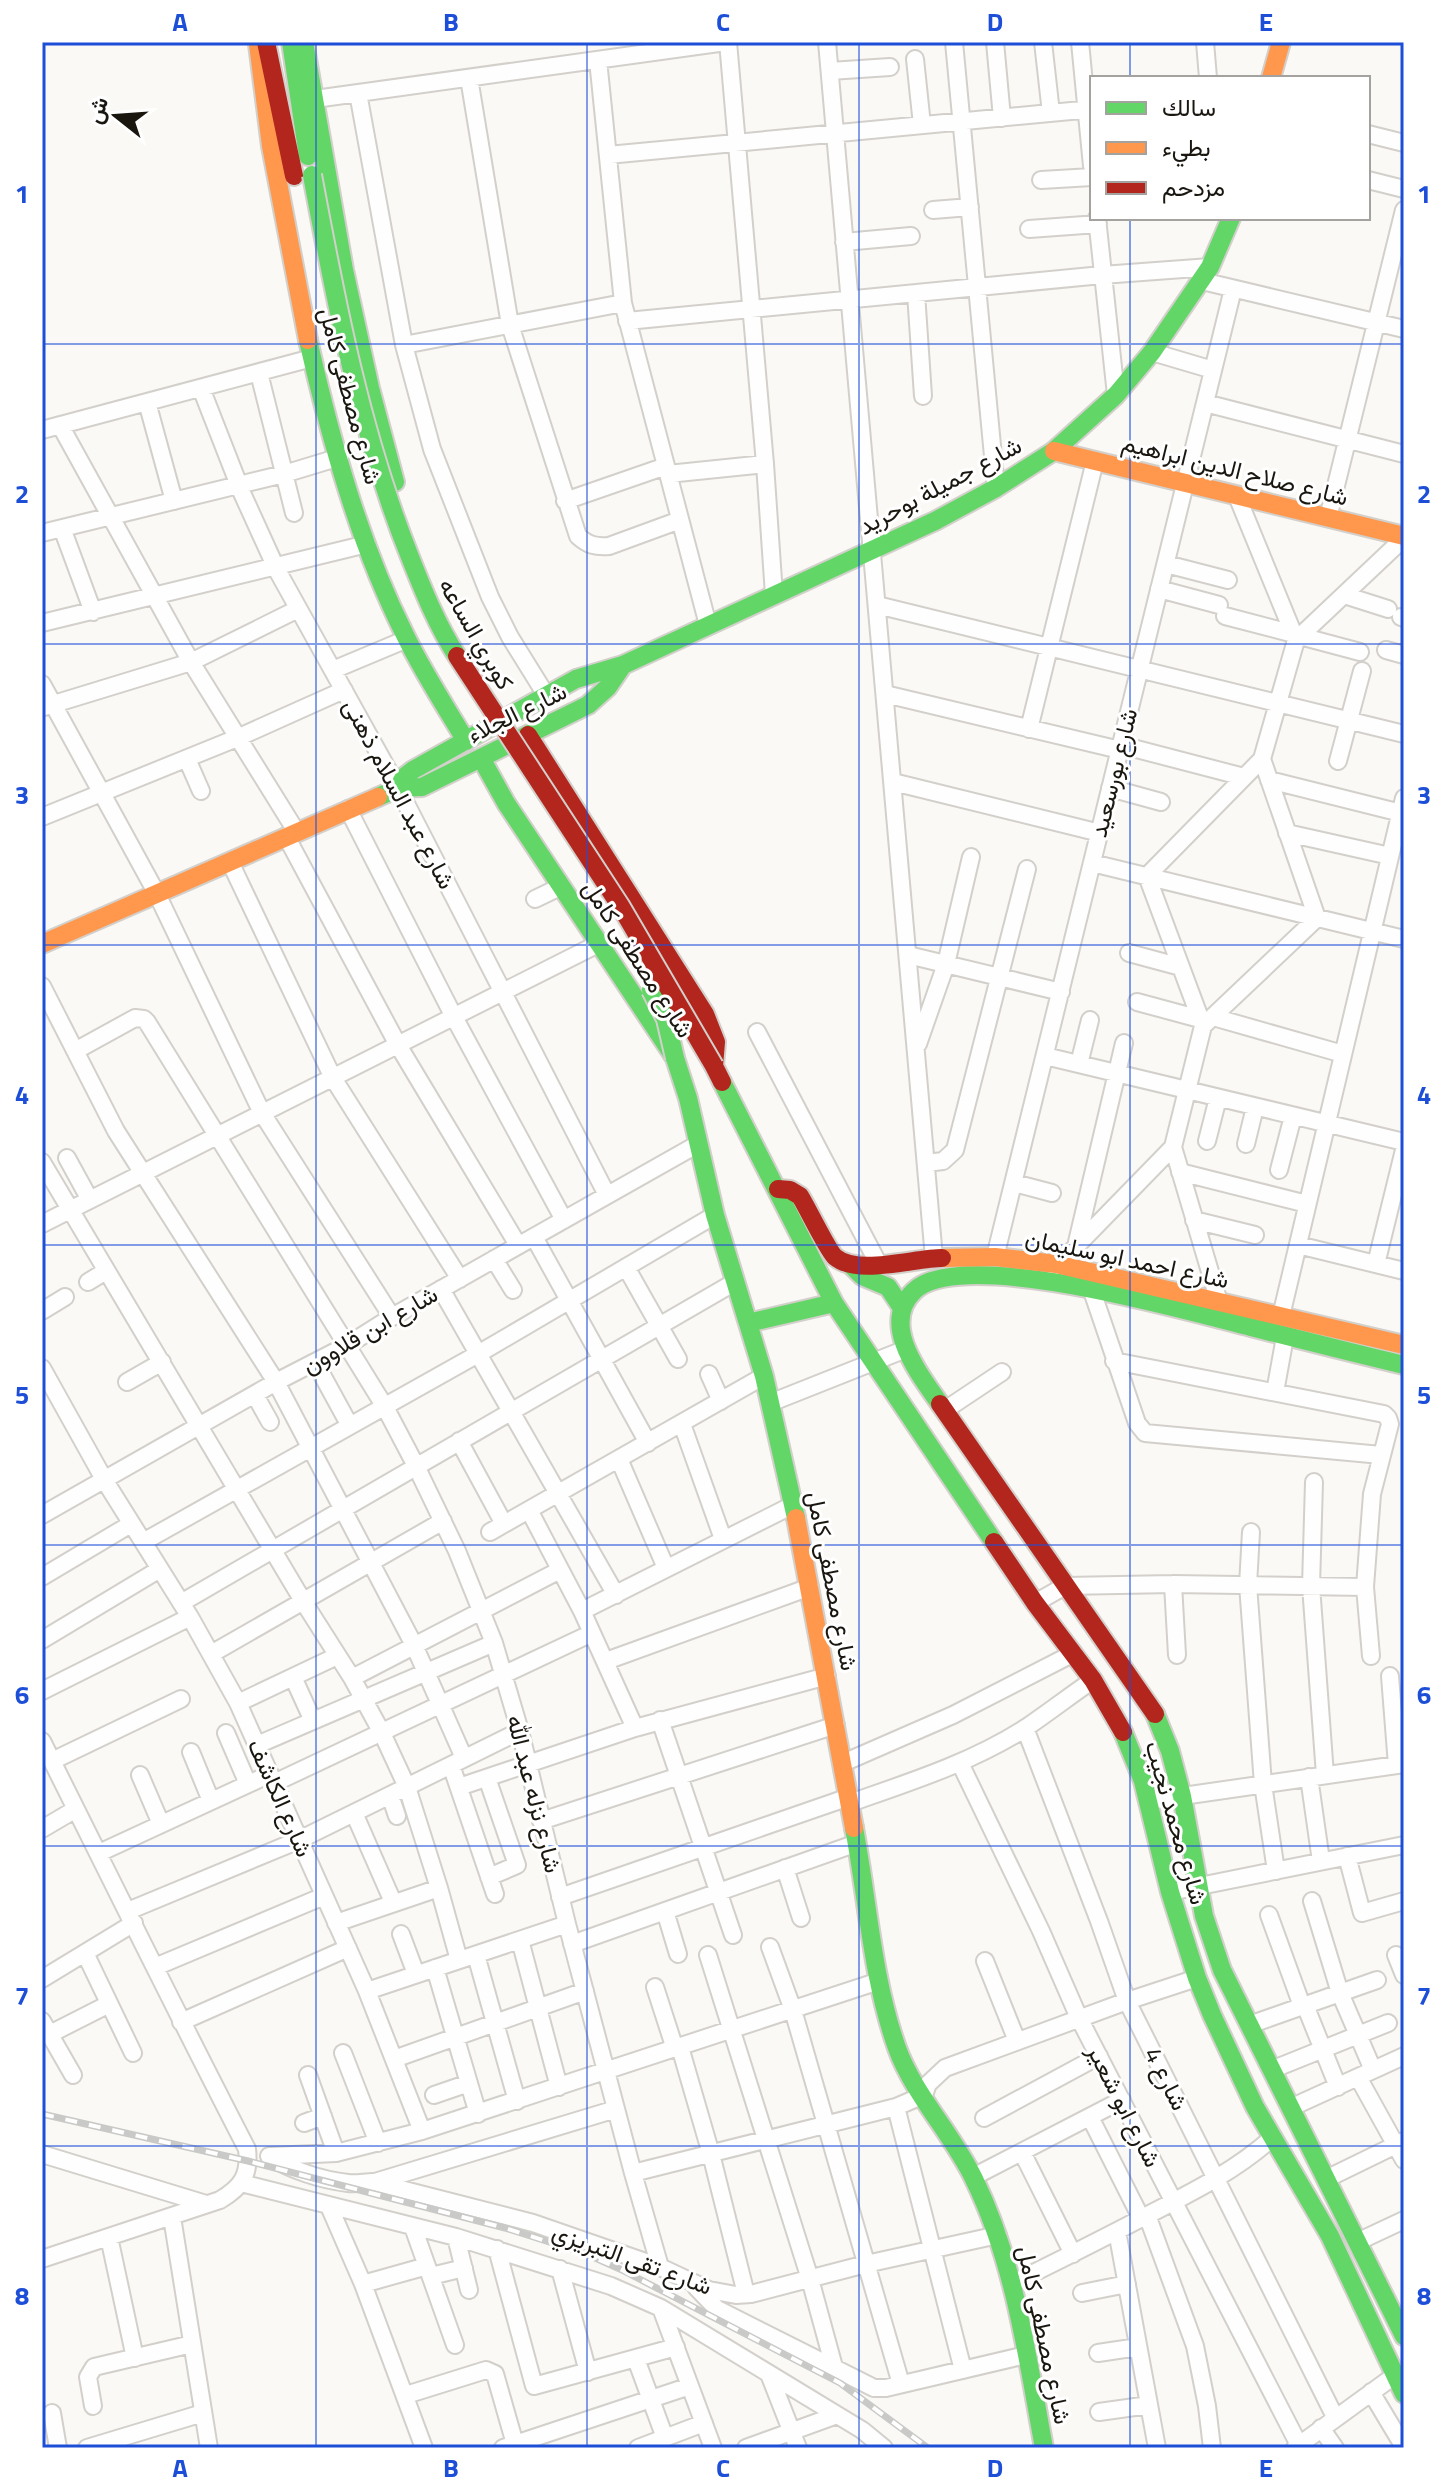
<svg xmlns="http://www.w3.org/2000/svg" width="1446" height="2490" font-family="'Titillium Web',Vazirmatn,sans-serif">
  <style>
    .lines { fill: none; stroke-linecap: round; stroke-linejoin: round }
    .street-casing { stroke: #d3d0cb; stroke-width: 20 }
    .fast-casing { stroke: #d3d0cb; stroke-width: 22 }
    .slow-casing { stroke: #d3d0cb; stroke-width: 22 }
    .jam-casing { stroke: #d3d0cb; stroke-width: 22 }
    .street { stroke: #fefefe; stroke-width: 16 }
    .fast { stroke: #63d668; stroke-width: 18 }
    .slow { stroke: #ff974d; stroke-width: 18 }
    .jam { stroke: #b3261e; stroke-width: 18 }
    .rail-casing { stroke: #c9c9c7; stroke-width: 7 }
    .rail { stroke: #fff; stroke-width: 4; stroke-dasharray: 12; stroke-linecap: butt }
    .fast-bridge-casing { stroke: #d3d0cb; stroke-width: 22; stroke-linecap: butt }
    .jam-bridge-casing { stroke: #d3d0cb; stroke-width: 22; stroke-linecap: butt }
    .fast-bridge { stroke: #63d668; stroke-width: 18 }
    .jam-bridge { stroke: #b3261e; stroke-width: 18 }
    .grid { fill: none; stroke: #1d4ed8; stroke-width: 2; stroke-opacity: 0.55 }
    .labels { text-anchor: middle; stroke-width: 6; stroke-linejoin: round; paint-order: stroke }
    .street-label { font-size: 24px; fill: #1a1610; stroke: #fff }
    .neatline { fill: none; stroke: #1d4ed8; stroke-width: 3 }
    .grid-label { font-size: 26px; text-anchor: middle; font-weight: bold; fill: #1d4ed8 }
  </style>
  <rect width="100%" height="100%" fill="#fbf9f5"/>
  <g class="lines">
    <g class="street-casing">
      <path id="street" d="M 728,42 L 765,464 L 774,595
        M 827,42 L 934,1258
        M 954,42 L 996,488
        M 995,42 L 1002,118
        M 1043,42 L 1051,113
        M 1080,42 L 1092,166
        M 1205,42 L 1208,78
        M 915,59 L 922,125
        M 598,60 L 623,303 L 708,625
        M 830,71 L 890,67
        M 469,78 L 510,325 L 578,536 C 588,545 595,547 609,546 L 680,520
        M 358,93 L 404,345 L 432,449 L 490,597 L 510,637 L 546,695
        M 315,99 L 726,42
        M 1368,134 L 1404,143
        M 608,155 L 1092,109
        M 1041,180 L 1092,177
        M 1368,180 L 1404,189
        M 933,210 L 970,207
        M 1097,218 L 1116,395
        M 1029,229 L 1098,224
        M 844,242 L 911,236
        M 1202,281 L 1404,329
        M 916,293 L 923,396
        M 627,321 L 1102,275 L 1210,267
        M 404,345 L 623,303
        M 1152,352 L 1213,370
        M 259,373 L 294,513
        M 201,388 L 242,493 L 277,570 L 398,788 L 607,1195
        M 147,402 L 174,501
        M 1205,403 L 1404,454
        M 60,425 L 191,662 L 296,831
        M 42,430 L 312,358
        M 668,474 L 765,464
        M 1237,496 L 1296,640
        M 565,501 L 666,466
        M 1328,518 L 1404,210
        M 62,528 L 93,612
        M 42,533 L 284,474 L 340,457
        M 1166,564 L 1228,580
        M 1159,589 L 1219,605
        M 1344,595 L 1388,609
        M 877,605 L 1404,734
        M 1225,616 L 1294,634
        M 1401,617 L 1404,618
        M 42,623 L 367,544
        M 1300,636 L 1360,652
        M 1386,650 L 1404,655
        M 333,670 L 407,639
        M 42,684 L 157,894 L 262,1113 L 392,1317
        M 885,694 L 1120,750
        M 44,707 L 191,662 L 298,609
        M 1029,729 L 1095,461
        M 1121,745 L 1244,777
        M 187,759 L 201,791
        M 1338,761 L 1362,671
        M 1269,780 L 1401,813
        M 893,782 L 1100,833
        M 1110,788 L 1161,802
        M 348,809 L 454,1017 L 564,1220
        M 42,817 L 237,738 L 344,690
        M 1287,833 L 1390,856
        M 286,836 L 398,1045 L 518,1245
        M 230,862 L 333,1078 L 460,1279
        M 1092,863 L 1404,939
        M 535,899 L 562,886
        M 1129,953 L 1181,967
        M 908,955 L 1061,992
        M 42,986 L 116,1131 L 276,1382 L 414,1645 L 464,1758
        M 1137,1002 L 1200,1019
        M 1213,1017 L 1343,1054
        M 1203,1026 L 1147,876 L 1262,759 L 1296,640 L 1404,538
        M 1203,1026 L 1317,918 L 1262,759
        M 757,1032 L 879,1265
        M 918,1044 L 946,964 L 971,857
        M 75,1051 L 135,1018 L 144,1019 L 147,1022 L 385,1407 L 416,1466 L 457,1551 L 494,1643 L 520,1731 L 567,1924 L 633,2173 L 660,2267
        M 1045,1056 L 1404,1142
        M 1079,1064 L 1090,1020
        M 1207,1141 L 1218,1098
        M 1246,1144 L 1255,1107
        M 1173,1147 L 1219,1302
        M 67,1158 L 90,1200
        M 42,1162 L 303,1601 L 352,1678 L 382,1733 L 407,1787 L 439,1888 L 459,1960
        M 926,1163 L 943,1161 L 955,1150 L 1027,869
        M 1279,1170 L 1293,1116
        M 1180,1172 L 1307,1204
        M 1014,1183 L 1052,1193
        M 1194,1220 L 1255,1235
        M 42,1224 L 598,944
        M 534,1237 L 648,1443
        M 1077,1242 L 1124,1043
        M 1298,1245 L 1404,1271
        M 995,1257 L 1233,289
        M 494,1259 L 513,1290
        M 1376,1264 L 1404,1150
        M 626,1267 L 678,1359
        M 1053,1270 L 1173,1147 L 1203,1026
        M 88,1282 L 106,1271
        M 441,1289 L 616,1595
        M 1092,1291 L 1137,1423 L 1145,1433 L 1381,1455
        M 42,1311 L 65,1297
        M 1281,1316 L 1404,798
        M 1114,1361 L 1384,1414 L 1388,1418 L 1390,1424 L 1372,1494 L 1365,1587 L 1371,1656
        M 315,1362 L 350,1426
        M 42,1368 L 105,1481 L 190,1617 L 238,1703 L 367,1991 L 422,2131
        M 709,1374 L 721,1401
        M 127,1382 L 162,1362
        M 1275,1392 L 1285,1337
        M 255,1395 L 270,1422
        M 770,1403 L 906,1349
        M 945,1410 L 1002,1372
        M 682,1424 L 723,1539
        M 459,1441 L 504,1524
        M 619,1459 L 666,1568
        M 1314,1482 L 1311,1586 L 1325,1775
        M 529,1510 L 582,1611 L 635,1728
        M 42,1515 L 276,1382 L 346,1346 L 392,1317 L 698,1144
        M 490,1532 L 764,1376
        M 1251,1532 L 1248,1585 L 1263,1784 L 1276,1871
        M 143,1542 L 478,1354 L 715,1215
        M 42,1577 L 131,1524
        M 1173,1584 L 1177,1655
        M 181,1603 L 735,1282
        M 1035,1603 L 1065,1586 L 1173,1584 L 1365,1587
        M 582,1611 L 793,1505
        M 42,1640 L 160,1569
        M 211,1654 L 443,1521
        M 606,1661 L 810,1587
        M 1390,1676 L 1397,1765
        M 293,1677 L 313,1721
        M 352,1678 L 560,1570
        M 42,1691 L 190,1617
        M 238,1703 L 337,1656
        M 660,1720 L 733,1935
        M 1025,1728 L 1099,1921 L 1127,2001 L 1335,2417
        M 226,1733 L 248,1784
        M 42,1741 C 110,1877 177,2014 247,2149 C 250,2175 242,2187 220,2200 L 42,2259
        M 257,1745 L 494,1643
        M 191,1752 L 211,1801
        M 52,1761 L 181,1699
        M 843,1763 L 953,1715 L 1074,1653
        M 960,1763 L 1041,1931 L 1079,2018 L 1299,2445
        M 451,1765 L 495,1894
        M 140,1775 L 161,1824
        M 1309,1777 L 1321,1861
        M 487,1778 L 517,1865 L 489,1877
        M 274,1783 L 592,1633
        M 459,1787 L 635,1728 L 827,1676
        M 390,1795 L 397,1816
        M 1148,1801 L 1404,1764
        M 850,1803 C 910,1782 973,1762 1027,1727 C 1049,1712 1071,1695 1093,1680
        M 354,1813 L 393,1902
        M 541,1821 L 836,1725
        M 42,1829 L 76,1809
        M 99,1853 L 270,1774
        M 1347,1856 L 1362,1913 L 1404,1901
        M 785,1868 L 801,1918
        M 1170,1892 L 1404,1845
        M 560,1897 L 849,1797
        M 1312,1901 L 1340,1993 L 1373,2070
        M 128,1911 L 299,1840 L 520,1731
        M 665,1911 L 678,1954
        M 1269,1915 L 1302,2006
        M 336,1923 L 439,1888
        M 401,1934 L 416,1974
        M 520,1940 L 559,2087
        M 572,1944 L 857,1843
        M 770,1947 L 793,2010 L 901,2384
        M 85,1953 L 133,2053
        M 476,1955 L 517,2101
        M 708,1955 L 810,2279 L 834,2367
        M 1396,1955 L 1404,1975
        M 985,1961 L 1017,2041
        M 155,1967 L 324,1896
        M 435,1968 L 478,2114
        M 42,1979 L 134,1923
        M 655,1987 L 675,2049
        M 367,1991 L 567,1924
        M 1305,2005 L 1338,2087
        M 42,2021 L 73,2075
        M 181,2022 L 348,1948
        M 1249,2025 L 1377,1980
        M 50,2034 L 109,2004
        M 680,2047 L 711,2154 L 746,2294
        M 343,2053 L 378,2143
        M 394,2059 L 585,1991
        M 1271,2070 L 1388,2023
        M 308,2075 L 336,2153
        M 1358,2077 L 1404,2160
        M 434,2095 L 469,2083
        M 896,2107 L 963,2370
        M 1290,2108 L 1404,2056
        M 1090,2117 L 1141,2218
        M 984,2118 L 1099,2056
        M 304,2123 L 323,2116
        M 1022,2152 L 1073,2254
        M 42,2154 L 206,2204
        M 269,2156 C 291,2170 321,2180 348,2183 C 356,2184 365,2182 373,2182 L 533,2223 L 660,2267 L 709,2290 L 736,2295 L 751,2294 L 866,2264 L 998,2235
        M 271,2156 L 336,2153 L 422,2131 L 879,1981
        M 633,2173 L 896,2107 L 924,2095 L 928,2084 L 945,2068 L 1127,2001 L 1197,1978
        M 973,2177 L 1122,2100
        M 1326,2179 L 1404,2141
        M 375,2182 L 616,2109
        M 241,2183 L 456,2237 L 611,2286 L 661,2308 L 862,2430 L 884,2448
        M 329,2206 L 363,2284 L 424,2448
        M 1147,2215 L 1195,2346 L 1207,2406 L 1212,2448
        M 172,2217 L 209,2448
        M 413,2227 L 455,2345
        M 1117,2231 L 1157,2448
        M 109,2237 L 135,2358
        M 456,2237 L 469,2290
        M 1357,2242 L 1404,2220
        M 497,2249 L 534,2386 L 676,2347
        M 560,2269 L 588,2372
        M 431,2276 L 464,2268
        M 1013,2283 C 1056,2262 1098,2241 1140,2219 C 1186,2195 1233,2173 1272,2138
        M 363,2284 L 427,2266
        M 696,2287 L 717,2309 L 874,2388 L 886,2388 L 1026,2355
        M 1082,2293 L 1127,2284
        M 661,2308 L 713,2448
        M 1098,2353 L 1138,2347
        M 636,2359 L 665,2438
        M 769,2374 L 798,2448
        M 1371,2392 L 1404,2447
        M 406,2395 L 486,2370 L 495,2374 L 515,2444
        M 93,2406 L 88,2377 L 94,2367 L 192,2344
        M 1099,2412 L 1149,2405
        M 52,2413 L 58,2448
        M 1321,2428 L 1335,2448
        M 87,2448 L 203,2413
        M 503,2448 L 690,2386
        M 638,2448 L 704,2423
        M 746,2448 L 837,2415
        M 1295,2448 L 1394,2376"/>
    </g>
    <g class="fast-casing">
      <path id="fast" d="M 291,42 L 308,156
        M 304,42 L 344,270 L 370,388 L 395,482
        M 308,340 C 331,441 359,543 405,635 C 423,672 445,706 466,741
        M 481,758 L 506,803 L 675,1058 L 688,1098 L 715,1215 L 764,1376 L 796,1518
        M 398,788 L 404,777 L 413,770 L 576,679 L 623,665 L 935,521 L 996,488 L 1054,451 L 1116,395 L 1152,352 L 1210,267 L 1231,218
        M 378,797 L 398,788 L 422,787 L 588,705 L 608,687 L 623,665
        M 722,1082 L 834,1303 L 994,1542
        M 851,1265 L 862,1276 L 888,1287 L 902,1308
        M 748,1323 L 834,1303
        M 940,1404 C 920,1375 879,1324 914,1291 C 960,1245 1190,1312 1251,1327 C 1302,1340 1353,1353 1404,1365
        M 1155,1714 L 1170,1751 L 1182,1796 L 1204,1916 L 1222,1970 L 1404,2336
        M 1123,1732 L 1143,1781 L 1170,1892 L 1197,1978 L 1212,2015 L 1255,2107 L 1330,2236 L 1404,2394
        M 854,1828 C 868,1901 872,1978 897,2048 C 913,2093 953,2135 974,2179 C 1015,2263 1027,2356 1044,2448"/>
    </g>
    <g class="slow-casing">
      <path id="slow" d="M 258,44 L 271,146 L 308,340
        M 1271,78 L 1281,42
        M 1054,451 L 1404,536
        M 42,944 L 378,797
        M 942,1258 L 995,1257 L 1056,1264 L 1404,1345
        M 796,1518 L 854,1828"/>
    </g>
    <g class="jam-casing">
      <path id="jam" d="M 266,42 L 294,176
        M 528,735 L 705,1014 L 716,1042 L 714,1066 L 722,1082
        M 778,1189 L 790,1190 L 800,1196 C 807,1207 828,1251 835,1257 C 857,1276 915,1258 942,1258
        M 940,1404 L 1155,1714
        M 994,1542 L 1035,1603 L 1093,1680 L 1123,1732"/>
    </g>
    <use href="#street" class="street"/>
    <use href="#fast" class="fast"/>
    <use href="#slow" class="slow"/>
    <use href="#jam" class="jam"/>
    <g class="rail-casing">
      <path id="rail" d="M 42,2114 L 248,2161 L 390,2198 L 505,2228 L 584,2253 L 622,2270 L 840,2383 L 928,2448"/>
    </g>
    <use href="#rail" class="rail"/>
    <g class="fast-bridge-casing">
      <path id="fast-bridge" d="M 312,175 C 336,304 361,435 410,557 C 423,590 437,625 457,656
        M 651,990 L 666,1019 L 675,1058"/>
    </g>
    <g class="jam-bridge-casing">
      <path id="jam-bridge" d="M 457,656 L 621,907 L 714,1066"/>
    </g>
    <use href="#fast-bridge" class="fast-bridge"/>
    <use href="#jam-bridge" class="jam-bridge"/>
  </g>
  <path class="grid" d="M 316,42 L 316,2448M 587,42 L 587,2448M 859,42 L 859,2448M 1130,42 L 1130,78M 1130,218 L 1130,2448M 42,344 L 1404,344M 42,644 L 1404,644M 42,945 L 1404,945M 42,1245 L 1404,1245M 42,1545 L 1404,1545M 42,1846 L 1404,1846M 42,2146 L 1404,2146"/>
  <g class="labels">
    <g class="street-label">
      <text transform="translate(350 396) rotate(75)" y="8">شارع مصطفى كامل</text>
      <text transform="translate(1235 470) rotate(14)" y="8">شارع صلاح الدين ابراهيم</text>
      <text transform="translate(940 486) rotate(-28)" y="8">شارع جميلة بوحريد</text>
      <text transform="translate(476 634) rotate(60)" y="8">كوبري الساعه</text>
      <text transform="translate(517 713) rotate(-26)" y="8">شارع الجلاء</text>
      <text transform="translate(1114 773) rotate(-76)" y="8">شارع بورسعيد</text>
      <text transform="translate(399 794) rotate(62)" y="8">شارع عبد السلام ذهنى</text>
      <text transform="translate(638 959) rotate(57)" y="8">شارع مصطفى كامل</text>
      <text transform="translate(1127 1259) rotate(12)" y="8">شارع احمد ابو سليمان</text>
      <text transform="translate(370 1330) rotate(-30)" y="8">شارع ابن قلاوون</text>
      <text transform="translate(832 1581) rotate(79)" y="8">شارع مصطفى كامل</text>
      <text transform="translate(534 1794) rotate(76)" y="8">شارع نزله عبد الله</text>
      <text transform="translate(280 1798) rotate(66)" y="8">شارع الكاشف</text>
      <text transform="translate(1176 1823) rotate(74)" y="8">شارع محمد نجيب</text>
      <text transform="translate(1166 2079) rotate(63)" y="8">شارع 4</text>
      <text transform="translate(1124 2106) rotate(63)" y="8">شارع ابو شعير</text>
      <text transform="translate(632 2259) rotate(20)" y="8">شارع تقى التبريزي</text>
      <text transform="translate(1044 2335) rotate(78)" y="8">شارع مصطفى كامل</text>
    </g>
  </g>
  <rect width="1446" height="2490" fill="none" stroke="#ffffff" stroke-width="88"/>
  <rect x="1090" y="76" width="280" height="144" fill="#ffffff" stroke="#a3a29f" stroke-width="2"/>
  <rect x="1106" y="102" width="40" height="12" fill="#63d668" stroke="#a3a29f" stroke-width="2"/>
  <text x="1162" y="116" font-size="24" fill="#1a1610">سالك</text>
  <rect x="1106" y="142" width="40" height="12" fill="#ff974d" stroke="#a3a29f" stroke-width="2"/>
  <text x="1162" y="156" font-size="24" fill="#1a1610">بطيء</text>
  <rect x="1106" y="182" width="40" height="12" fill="#b3261e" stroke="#a3a29f" stroke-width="2"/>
  <text x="1162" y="196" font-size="24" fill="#1a1610">مزدحم</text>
  <g transform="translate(116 116) rotate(287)" stroke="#ffffff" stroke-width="6" paint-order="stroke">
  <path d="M0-6L14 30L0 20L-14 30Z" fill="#1a1610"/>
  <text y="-12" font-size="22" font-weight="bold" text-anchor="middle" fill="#1a1610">ش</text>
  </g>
  <rect x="44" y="44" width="1358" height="2402" class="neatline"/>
  <g class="grid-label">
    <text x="180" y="31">A</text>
    <text x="451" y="31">B</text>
    <text x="723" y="31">C</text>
    <text x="995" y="31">D</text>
    <text x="1266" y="31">E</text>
    <text x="22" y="203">1</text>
    <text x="1424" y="203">1</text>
    <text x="22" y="503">2</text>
    <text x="1424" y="503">2</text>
    <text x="22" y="804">3</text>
    <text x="1424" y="804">3</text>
    <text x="22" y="1104">4</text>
    <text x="1424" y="1104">4</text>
    <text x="22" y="1404">5</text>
    <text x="1424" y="1404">5</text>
    <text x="22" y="1704">6</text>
    <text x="1424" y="1704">6</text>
    <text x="22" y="2005">7</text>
    <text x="1424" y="2005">7</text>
    <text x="22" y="2305">8</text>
    <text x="1424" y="2305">8</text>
    <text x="180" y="2477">A</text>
    <text x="451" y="2477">B</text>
    <text x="723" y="2477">C</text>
    <text x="995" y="2477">D</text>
    <text x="1266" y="2477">E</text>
  </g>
</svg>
